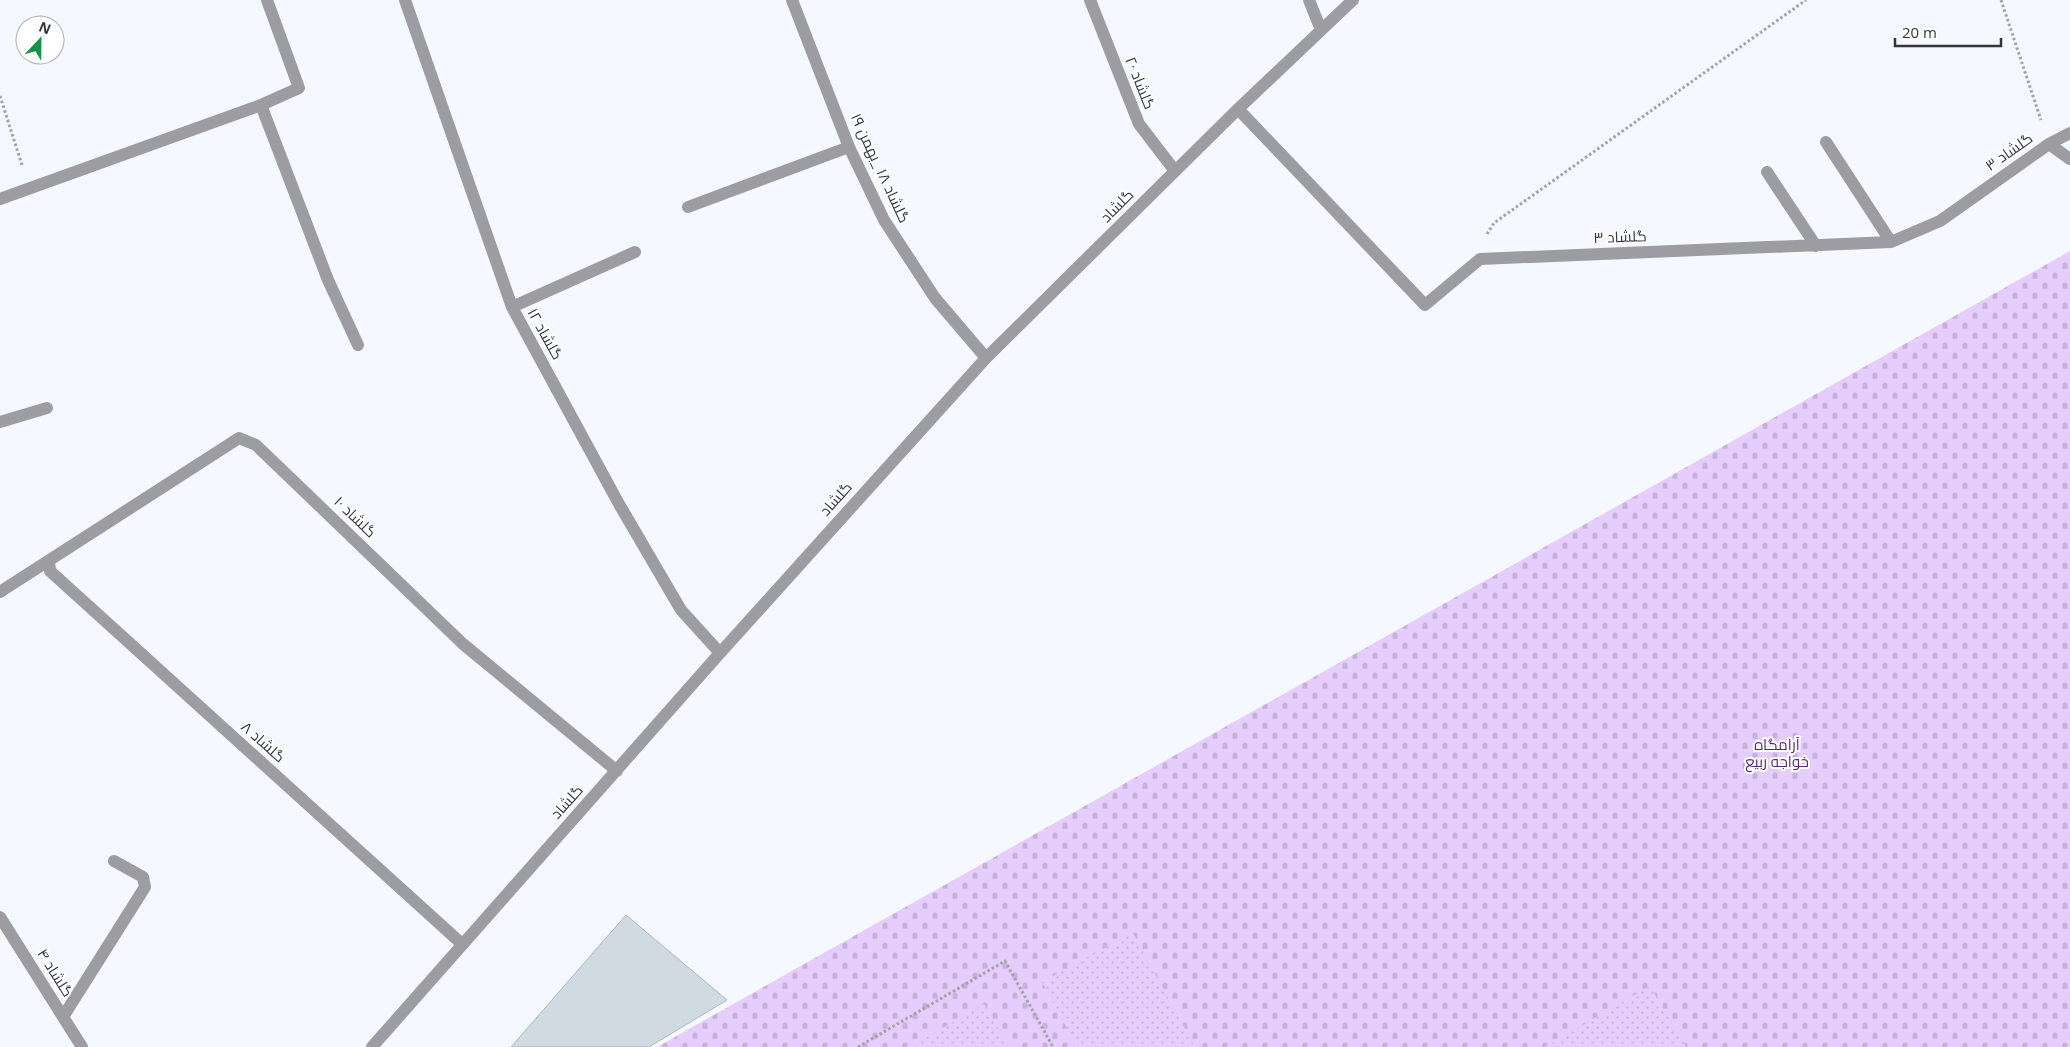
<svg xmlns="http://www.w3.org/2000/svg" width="2070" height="1047" font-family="'Open Sans',Cairo,sans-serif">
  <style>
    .cemetery { fill: url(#cemetery-stones) }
    .park { fill: url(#park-dots) }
    .building { fill: #d0dae2; stroke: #adb7bf }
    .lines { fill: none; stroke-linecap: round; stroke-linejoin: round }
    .path { stroke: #a0a2a8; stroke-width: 3; stroke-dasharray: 2.5 2.5; stroke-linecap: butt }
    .minor { stroke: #9c9ca1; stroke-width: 12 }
    .labels { text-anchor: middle; stroke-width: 4; stroke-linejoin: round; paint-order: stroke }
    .street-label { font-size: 15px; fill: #333539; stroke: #fff }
    .park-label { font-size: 15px; fill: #522971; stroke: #fff }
  </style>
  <defs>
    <pattern id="cemetery-stones" width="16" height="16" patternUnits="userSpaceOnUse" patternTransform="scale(1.25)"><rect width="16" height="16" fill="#e5cdfd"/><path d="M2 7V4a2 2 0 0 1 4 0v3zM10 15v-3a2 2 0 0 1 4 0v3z" fill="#c5b1da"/></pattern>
    <pattern id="park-dots" width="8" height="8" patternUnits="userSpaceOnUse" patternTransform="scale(1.25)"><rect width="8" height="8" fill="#e5cdfd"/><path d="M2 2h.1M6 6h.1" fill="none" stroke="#c5b1da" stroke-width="1.8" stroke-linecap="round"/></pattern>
  </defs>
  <rect width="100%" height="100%" fill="#f5f8ff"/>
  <path class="cemetery" d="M 2070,251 L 2070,1047 L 657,1047 Z"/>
  <path class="park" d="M 1133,933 L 1195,1047 L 1077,1047 L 1042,982 Z
    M 1650,986 L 1686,1047 L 1545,1047 Z
    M 984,1004 L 1009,1047 L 910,1047 Z"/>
  <path class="building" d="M 626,915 L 727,1000 L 649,1047 L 511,1047 Z"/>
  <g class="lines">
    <path class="path" d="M 2001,0 L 2041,120
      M 0,96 L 22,165
      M 1487,234 L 1494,223 L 1806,0
      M 858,1047 L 1005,961 L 1053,1047"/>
    <path class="minor" d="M 405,0 L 512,307 L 619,504 L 681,610 L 720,653
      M 792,0 L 849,147 L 884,220 L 935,298 L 986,358
      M 1090,0 L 1139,124 L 1175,171
      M 1309,0 L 1321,30
      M 261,105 L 328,280 L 358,345
      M 1238,109 L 1425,305 L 1480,259 L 1891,242 L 1940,221 L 2049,144 L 2070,159
      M 1826,142 L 1891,242
      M 2049,144 L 2070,133
      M 1767,172 L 1816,246
      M 0,199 L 261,105 L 299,88 L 267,0
      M 688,207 L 849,147
      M 512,307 L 635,252
      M 0,422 L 47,408
      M 49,561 L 50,571 L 462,944
      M 0,592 L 239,438 L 256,445 L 463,644 L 617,771
      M 0,917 L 82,1047
      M 63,1017 L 145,887 L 143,877 L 114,861
      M 372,1047 L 720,653 L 986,358 L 1238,109 L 1353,0"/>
  </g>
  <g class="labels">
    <g class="street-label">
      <text transform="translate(1140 83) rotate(68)" y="5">گلشاد ۲۰</text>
      <text transform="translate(2009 152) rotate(-35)" y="5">گلشاد ۳</text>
      <text transform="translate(880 168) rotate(65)" y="5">گلشاد ۱۸ _بهمن ۱۹</text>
      <text transform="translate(1117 206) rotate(-45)" y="5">گلشاد</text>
      <text transform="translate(1620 237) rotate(-2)" y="5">گلشاد ۳</text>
      <text transform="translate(545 334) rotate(61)" y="5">گلشاد ۱۲</text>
      <text transform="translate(836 499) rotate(-48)" y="5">گلشاد</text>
      <text transform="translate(355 517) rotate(44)" y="5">گلشاد ۱۰</text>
      <text transform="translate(263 742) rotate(42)" y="5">گلشاد ۸</text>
      <text transform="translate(567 802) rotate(-48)" y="5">گلشاد</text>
      <text transform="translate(55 973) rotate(58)" y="5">گلشاد ۴</text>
    </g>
    <g class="park-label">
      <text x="1777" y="750">آرامگاه<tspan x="1777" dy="17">خواجه ربیع</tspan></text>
    </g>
  </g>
  <g transform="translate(40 40) rotate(22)"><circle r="24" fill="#ffffff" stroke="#adaeb0"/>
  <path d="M0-4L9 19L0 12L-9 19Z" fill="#16914d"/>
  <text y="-8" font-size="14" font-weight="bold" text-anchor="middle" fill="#333539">N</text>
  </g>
  <path d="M1895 38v8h106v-8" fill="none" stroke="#333539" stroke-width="2.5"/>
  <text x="1902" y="38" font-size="15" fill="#333539" stroke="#ffffff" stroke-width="4" paint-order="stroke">20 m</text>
</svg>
